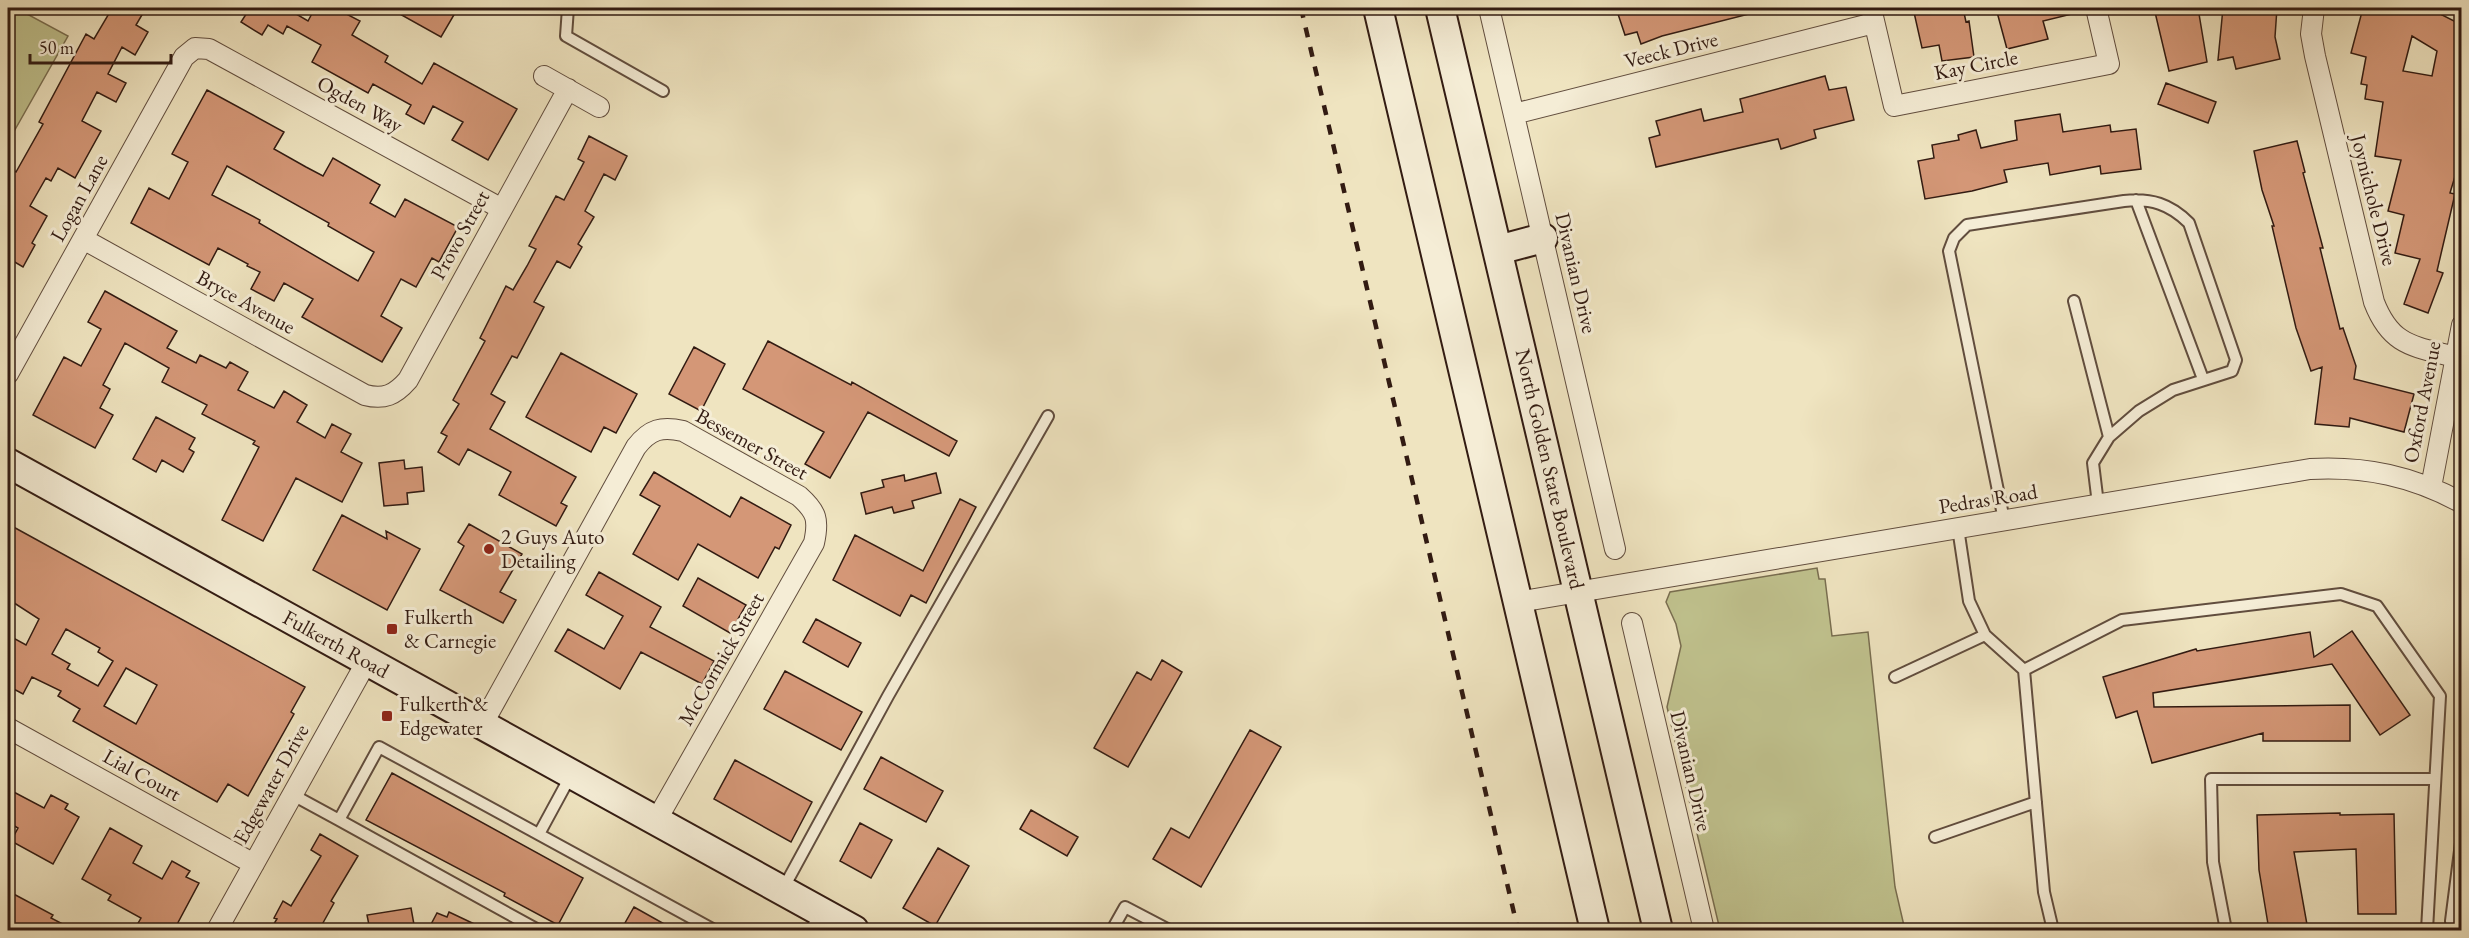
<svg xmlns="http://www.w3.org/2000/svg" width="2469" height="938" font-family="'EB Garamond',serif">
  <style>
    .green { fill: #c0c28e; stroke: #796e50; stroke-width: 1.5 }
    .building { fill: #d49777; stroke: #321b12; stroke-width: 1.5; fill-rule: evenodd }
    .lines { fill: none; stroke-linecap: round; stroke-linejoin: round }
    .lane-casing { stroke: #614d3e; stroke-width: 14 }
    .street-casing { stroke: #614d3e; stroke-width: 22 }
    .secondary-casing { stroke: #321b12; stroke-width: 32 }
    .lane { stroke: #f5edd6; stroke-width: 10 }
    .street { stroke: #f5edd6; stroke-width: 20 }
    .secondary { stroke: #f5edd6; stroke-width: 28 }
    .rail { stroke: #321b12; stroke-width: 4.5; stroke-dasharray: 10 10; stroke-linecap: butt }
    .poi-dot { fill: #8f2418; stroke: #f5edd6; stroke-width: 2 }
    .labels { text-anchor: middle; stroke-width: 6; stroke-linejoin: round; paint-order: stroke }
    .street-label { font-size: 21px; fill: #321b12; stroke: #f5edd6 }
    .poi-label { font-size: 21px; fill: #321b12; stroke: #f5edd6; text-anchor: start }
  </style>
  <rect width="100%" height="100%" fill="#efe4c0"/>
  <filter id="stains"><feTurbulence type="fractalNoise" baseFrequency=".00333" numOctaves="4"/><feColorMatrix values="0 0 0 0 .2 0 0 0 0 .09 0 0 0 0 .02 0 0 0 .5 -.17"/></filter>
  <radialGradient id="worn" r=".72"><stop offset=".6" stop-color="#630" stop-opacity="0"/><stop offset="1" stop-color="#630" stop-opacity=".3"/></radialGradient>
  <path class="green" d="M 8,8 L 16,8 L 68,36 L 8,142 Z
    M 1817,568 L 1819,579 L 1825,579 L 1832,636 L 1868,632 L 1895,887 L 1905,930 L 1720,930 L 1667,707 L 1681,646 L 1676,624 L 1666,602 L 1670,592 Z"/>
  <path class="building" d="M 118,8 L 146,8 L 136,25 L 148,32 L 135,55 L 122,47 L 108,74 L 126,83 L 116,102 L 97,92 L 82,121 L 101,131 L 75,178 L 58,168 L 51,181 L 46,178 L 30,206 L 47,216 L 32,243 L 35,245 L 23,267 L 8,258 L 8,167 L 16,172 L 43,124 L 39,122 L 86,34 L 94,39 L 111,10 L 115,13 Z
    M 250,8 L 286,8 L 308,21 L 315,8 L 335,8 L 360,21 L 352,35 L 388,56 L 385,62 L 422,84 L 434,63 L 517,109 L 488,160 L 452,140 L 463,122 L 433,106 L 424,124 L 406,114 L 411,105 L 373,84 L 368,93 L 312,62 L 321,45 L 287,26 L 283,34 L 268,25 L 262,35 L 241,22 Z
    M 389,8 L 458,8 L 441,37 Z
    M 1616,8 L 1752,8 L 1753,13 L 1662,36 L 1641,44 L 1637,32 L 1625,35 Z
    M 1913,8 L 1963,8 L 1966,22 L 1969,21 L 1974,57 L 1942,61 L 1939,45 L 1922,48 Z
    M 2015,8 L 2075,8 L 2076,13 L 2043,21 L 2048,39 L 2007,49 L 1997,12 Z
    M 2154,8 L 2198,8 L 2207,62 L 2169,71 Z
    M 2223,8 L 2277,8 L 2275,37 L 2280,59 L 2236,69 L 2233,57 L 2218,60 Z
    M 2363,8 L 2446,8 L 2442,15 L 2462,25 L 2462,153 L 2450,193 L 2455,194 L 2437,271 L 2443,273 L 2428,313 L 2404,304 L 2420,259 L 2395,253 L 2404,215 L 2388,211 L 2401,160 L 2375,156 L 2383,102 L 2365,99 L 2367,85 L 2361,84 L 2366,57 L 2351,53 ZM 2412,36 L 2437,51 L 2432,76 L 2403,71 Z
    M 1825,76 L 1829,90 L 1846,87 L 1854,120 L 1814,130 L 1816,138 L 1781,149 L 1778,139 L 1656,167 L 1649,138 L 1660,135 L 1656,121 L 1701,109 L 1704,121 L 1743,112 L 1740,99 Z
    M 2166,83 L 2216,102 L 2208,123 L 2158,104 Z
    M 207,90 L 284,132 L 274,149 L 306,167 L 323,176 L 333,158 L 380,185 L 370,203 L 395,217 L 405,199 L 458,227 L 439,262 L 432,258 L 416,287 L 401,279 L 381,316 L 402,328 L 382,362 L 302,317 L 313,299 L 284,283 L 274,301 L 251,289 L 260,272 L 247,266 L 248,264 L 218,248 L 209,265 L 131,223 L 149,188 L 169,199 L 188,162 L 172,154 ZM 227,166 L 329,223 L 328,226 L 374,252 L 358,281 L 259,223 L 260,220 L 212,195 Z
    M 2060,114 L 2063,132 L 2110,125 L 2111,132 L 2136,129 L 2141,169 L 2101,174 L 2100,166 L 2050,175 L 2048,163 L 2004,170 L 2007,182 L 1972,191 L 1925,199 L 1918,161 L 1934,158 L 1932,145 L 1959,140 L 1958,135 L 1976,130 L 1981,148 L 2017,140 L 2015,121 Z
    M 589,136 L 627,156 L 615,180 L 604,174 L 585,211 L 594,217 L 578,244 L 582,247 L 570,268 L 557,261 L 534,302 L 544,307 L 517,358 L 512,356 L 491,394 L 505,402 L 490,429 L 576,477 L 561,503 L 567,506 L 556,526 L 499,495 L 511,472 L 468,449 L 459,465 L 438,452 L 447,436 L 441,433 L 459,404 L 453,400 L 485,341 L 480,338 L 506,286 L 513,290 L 527,266 L 536,249 L 529,246 L 556,196 L 564,200 L 584,162 L 578,159 Z
    M 2297,141 L 2305,172 L 2303,173 L 2323,248 L 2320,248 L 2340,329 L 2343,328 L 2356,366 L 2354,379 L 2414,394 L 2404,432 L 2350,418 L 2349,427 L 2315,424 L 2322,367 L 2311,371 L 2296,328 L 2272,226 L 2274,226 L 2262,190 L 2254,151 Z
    M 105,291 L 177,331 L 167,348 L 196,363 L 200,355 L 226,368 L 230,362 L 248,372 L 238,390 L 274,408 L 284,391 L 307,405 L 297,422 L 325,438 L 332,424 L 351,434 L 341,452 L 362,463 L 342,502 L 296,478 L 263,541 L 222,520 L 259,447 L 253,444 L 255,441 L 202,414 L 207,405 L 162,382 L 169,368 L 125,343 L 103,385 L 110,389 L 100,408 L 113,415 L 95,448 L 33,415 L 64,357 L 81,366 L 101,329 L 88,322 Z
    M 768,341 L 851,385 L 852,382 L 957,441 L 949,456 L 868,412 L 830,478 L 805,464 L 824,432 L 743,389 Z
    M 694,347 L 725,364 L 701,411 L 669,394 Z
    M 561,353 L 637,394 L 616,433 L 604,427 L 591,452 L 526,417 Z
    M 156,417 L 195,438 L 189,449 L 194,452 L 183,472 L 162,460 L 156,472 L 133,459 Z
    M 404,460 L 405,469 L 422,467 L 424,491 L 407,493 L 408,504 L 384,506 L 379,463 Z
    M 654,472 L 730,517 L 741,497 L 791,525 L 779,549 L 775,547 L 758,578 L 698,544 L 678,580 L 633,554 L 660,506 L 640,495 Z
    M 936,473 L 941,493 L 912,501 L 914,508 L 894,513 L 892,507 L 866,514 L 861,493 L 884,487 L 882,480 L 904,475 L 905,481 Z
    M 960,499 L 976,507 L 926,603 L 911,595 L 900,616 L 833,580 L 855,535 L 923,571 Z
    M 342,515 L 387,539 L 386,531 L 420,549 L 387,610 L 313,570 Z
    M 8,524 L 305,687 L 291,712 L 294,714 L 248,796 L 228,784 L 217,802 L 73,721 L 80,709 L 58,696 L 61,691 L 32,677 L 23,694 L 8,686 L 8,635 L 26,645 L 39,619 L 8,599 ZM 66,629 L 100,648 L 98,652 L 113,661 L 98,686 L 67,669 L 70,664 L 52,654 ZM 126,668 L 157,685 L 136,724 L 104,706 Z
    M 469,524 L 522,554 L 500,592 L 516,600 L 503,623 L 440,590 L 464,546 L 458,542 Z
    M 599,572 L 661,607 L 650,627 L 714,661 L 702,684 L 641,652 L 620,689 L 555,651 L 568,629 L 604,649 L 623,616 L 586,595 Z
    M 698,578 L 746,605 L 730,633 L 683,606 Z
    M 816,619 L 861,643 L 848,667 L 803,642 Z
    M 2352,631 L 2410,715 L 2380,735 L 2332,664 L 2153,693 L 2154,707 L 2350,705 L 2350,741 L 2263,741 L 2263,733 L 2152,763 L 2137,711 L 2116,718 L 2103,677 L 2196,649 L 2197,651 L 2310,632 L 2314,657 Z
    M 1162,660 L 1182,672 L 1128,767 L 1094,748 L 1137,672 L 1151,680 Z
    M 785,671 L 862,712 L 841,750 L 764,709 Z
    M 1250,730 L 1281,747 L 1201,887 L 1153,859 L 1171,828 L 1189,838 Z
    M 881,757 L 943,791 L 926,822 L 864,789 Z
    M 735,760 L 812,802 L 791,842 L 714,799 Z
    M 392,773 L 583,878 L 558,925 L 504,896 L 505,893 L 366,820 Z
    M 8,789 L 44,808 L 51,795 L 68,804 L 65,809 L 79,817 L 53,864 L 11,841 L 18,828 L 8,822 Z
    M 1031,810 L 1078,837 L 1067,856 L 1020,829 Z
    M 2340,813 L 2340,815 L 2394,814 L 2396,914 L 2358,914 L 2356,849 L 2294,852 L 2308,930 L 2269,930 L 2259,870 L 2257,815 Z
    M 860,823 L 892,840 L 871,878 L 840,861 Z
    M 110,828 L 142,846 L 133,863 L 162,879 L 172,861 L 190,871 L 186,877 L 199,883 L 174,930 L 146,930 L 137,925 L 141,918 L 108,900 L 111,895 L 82,879 Z
    M 320,834 L 358,856 L 331,901 L 334,903 L 319,930 L 270,930 L 277,919 L 274,918 L 283,901 L 291,906 L 321,856 L 311,850 Z
    M 938,848 L 969,866 L 935,926 L 903,908 Z
    M 8,891 L 53,915 L 51,918 L 74,930 L 19,930 L 8,925 Z
    M 634,907 L 675,930 L 621,930 Z
    M 411,908 L 415,930 L 370,930 L 367,915 Z
    M 449,912 L 487,930 L 428,930 L 437,913 L 447,917 Z"/>
  <g class="lines">
    <g class="lane-casing">
      <path id="lane" d="M 568,8 L 566,36 L 663,91
        M 2136,200 L 2203,379
        M 2074,301 L 2109,437
        M 2004,520 L 1949,251 L 1954,238 L 1967,225 L 2124,201 C 2151,198 2170,204 2189,223 L 2236,360 L 2232,371 L 2173,390 L 2139,411 L 2109,437 L 2093,463 L 2098,504
        M 1958,528 L 1969,601 L 1985,635 L 2024,670 L 2044,892 L 2053,930
        M 2024,670 L 2122,620 L 2341,594 L 2377,606 L 2440,696 L 2427,930
        M 1895,677 L 1985,635
        M 293,795 L 339,820 L 379,747 L 714,930
        M 339,820 L 538,930
        M 539,834 L 571,775
        M 1935,837 L 2036,802
        M 783,889 L 888,696 L 1048,416
        M 811,930 L 821,912
        M 1112,930 L 1125,907 L 1169,930
        M 2226,930 L 2213,862 L 2211,779 L 2434,779
        M 2453,930 L 2451,921 L 2462,835"/>
    </g>
    <g class="street-casing">
      <path id="street" d="M 1489,8 L 1615,549
        M 1871,8 L 1894,106 L 2109,64 L 2096,8
        M 2314,8 L 2311,34 L 2315,56 L 2374,302 C 2391,346 2413,346 2455,357
        M 544,76 L 599,107
        M 1514,114 L 1874,23
        M 83,239 L 365,395 C 384,400 395,395 408,380 L 568,89
        M 8,374 L 184,57 L 195,48 L 209,49 L 502,209
        M 2431,487 L 2462,325
        M 1518,602 L 2310,469 C 2365,466 2413,476 2462,503
        M 1632,623 L 1704,930
        M 482,725 L 636,447 C 650,429 662,426 683,431 L 799,496 C 817,512 819,520 814,543 L 656,821
        M 8,728 L 254,864
        M 217,930 L 367,661"/>
    </g>
    <g class="secondary-casing">
      <path id="secondary" d="M 1378,8 L 1595,930
        M 1440,8 L 1658,930
        M 1498,250 L 1543,238
        M 8,463 L 854,930"/>
    </g>
    <use href="#lane" class="lane"/>
    <use href="#street" class="street"/>
    <use href="#secondary" class="secondary"/>
    <path class="rail" d="M 1301,8 L 1518,930"/>
  </g>
  <g class="poi-dot">
    <circle cx="489" cy="549" r="6"/>
    <rect x="386" y="623" width="12" height="12" rx="3"/>
    <rect x="381" y="710" width="12" height="12" rx="3"/>
  </g>
  <g class="labels">
    <g class="street-label">
      <text transform="translate(1671 50) rotate(-14)" y="7">Veeck Drive</text>
      <text transform="translate(1976 65) rotate(-11)" y="7">Kay Circle</text>
      <text transform="translate(360 104) rotate(29)" y="7">Ogden Way</text>
      <text transform="translate(79 198) rotate(-61)" y="7">Logan Lane</text>
      <text transform="translate(2374 200) rotate(76)" y="7">Joynichole Drive</text>
      <text transform="translate(460 235) rotate(-61)" y="7">Provo Street</text>
      <text transform="translate(1576 273) rotate(77)" y="7">Divanian Drive</text>
      <text transform="translate(246 302) rotate(29)" y="7">Bryce Avenue</text>
      <text transform="translate(2422 402) rotate(-79)" y="7">Oxford Avenue</text>
      <text transform="translate(752 444) rotate(29)" y="7">Bessemer Street</text>
      <text transform="translate(1550 469) rotate(77)" y="7">North Golden State Boulevard</text>
      <text transform="translate(1988 499) rotate(-9)" y="7">Pedras Road</text>
      <text transform="translate(336 644) rotate(29)" y="7">Fulkerth Road</text>
      <text transform="translate(721 659) rotate(-60)" y="7">McCormick Street</text>
      <text transform="translate(1691 771) rotate(77)" y="7">Divanian Drive</text>
      <text transform="translate(142 775) rotate(29)" y="7">Lial Court</text>
      <text transform="translate(271 784) rotate(-61)" y="7">Edgewater Drive</text>
    </g>
    <g class="poi-label">
      <text x="501" y="544">2 Guys Auto<tspan x="501" dy="24">Detailing</tspan></text>
      <text x="404" y="624">Fulkerth<tspan x="404" dy="24">&amp; Carnegie</tspan></text>
      <text x="399" y="711">Fulkerth &amp;<tspan x="399" dy="24">Edgewater</tspan></text>
    </g>
  </g>
  <rect width="2469" height="938" fill="none" stroke="#efe4c0" stroke-width="30"/>
  <rect x="9" y="9" width="2451" height="920" fill="none" stroke="#321b12" stroke-width="3"/>
  <rect x="15" y="15" width="2439" height="908" fill="none" stroke="#321b12" stroke-width="1.5"/>
  <path d="M30 54v9h141v-9" fill="none" stroke="#321b12" stroke-width="3"/>
  <text x="39" y="54" font-size="18" fill="#321b12" stroke="#f5edd6" stroke-width="4.5" paint-order="stroke">50 m</text>
  <rect width="100%" height="100%" filter="url(#stains)"/>
  <rect width="100%" height="100%" fill="url(#worn)"/>
</svg>
